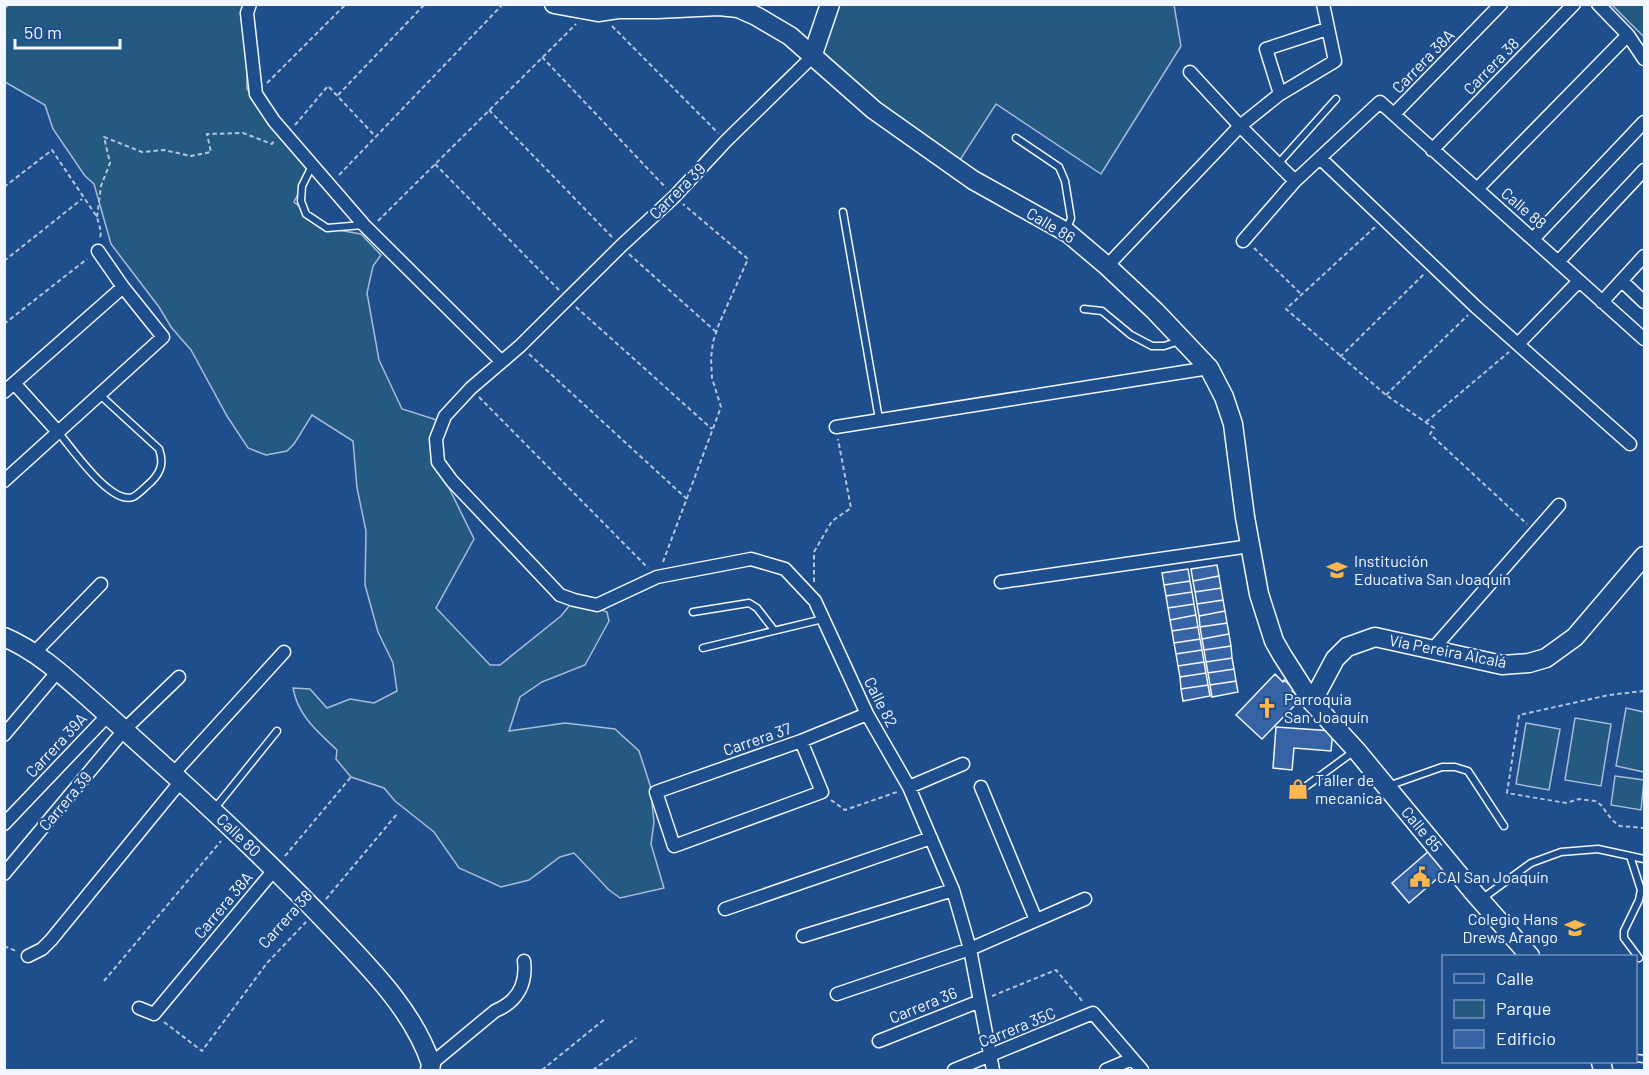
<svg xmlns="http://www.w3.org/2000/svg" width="1649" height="1075" font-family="Barlow,sans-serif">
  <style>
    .green { fill: #245a82; stroke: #a8bbd7; stroke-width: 1.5 }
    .building { fill: #3563a3; stroke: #f2f6ff; stroke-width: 1.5 }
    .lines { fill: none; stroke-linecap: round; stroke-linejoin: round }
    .lane-casing { stroke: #f2f6ff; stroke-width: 9 }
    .street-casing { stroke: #f2f6ff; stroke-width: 15 }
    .secondary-casing { stroke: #f2f6ff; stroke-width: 21 }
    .path { stroke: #b3c4dc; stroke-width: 2; stroke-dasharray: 4.5 3; stroke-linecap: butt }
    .lane { stroke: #1f4e8c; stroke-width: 6 }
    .street { stroke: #1f4e8c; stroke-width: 12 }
    .secondary { stroke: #1f4e8c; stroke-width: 18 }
    .labels { text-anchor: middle; stroke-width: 4.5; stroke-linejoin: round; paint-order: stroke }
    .street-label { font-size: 16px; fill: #f2f6ff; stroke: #1f4e8c }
    .poi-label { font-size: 16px; fill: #f2f6ff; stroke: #1f4e8c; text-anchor: start }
  </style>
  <rect width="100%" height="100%" fill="#1f4e8c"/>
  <path class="green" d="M 836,4 L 1174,5 L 1181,46 L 1101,174 L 996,104 L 958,163 L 815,54 Z
    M 9,5 L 250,5 L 247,13 L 247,89 L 312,166 L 294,202 L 327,228 L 361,234 L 381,255 L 373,266 L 367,293 L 379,360 L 402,409 L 437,420 L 431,451 L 474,539 L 436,608 L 490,665 L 500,665 L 561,616 L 574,600 L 607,612 L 609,621 L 585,665 L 542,682 L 520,697 L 509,731 L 565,723 L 615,729 L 639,751 L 650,785 L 654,822 L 651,844 L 664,888 L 620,898 L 609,890 L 574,853 L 560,857 L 529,880 L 501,887 L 459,868 L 434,832 L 395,801 L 384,788 L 351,777 L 336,759 L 337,750 C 317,731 298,716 293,688 L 310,689 L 327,708 L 350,699 L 374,703 L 397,691 L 393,663 L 378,632 L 365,585 L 366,531 L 357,488 L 353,441 L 312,415 L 294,444 L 287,451 L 266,455 L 248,448 L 227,416 L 191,350 L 171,327 L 159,307 L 111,244 L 94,184 L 85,176 L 53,129 L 45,105 L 5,82 L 5,8 Z
    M 1612,5 L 1644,5 L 1644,37 Z
    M 1626,708 L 1644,712 L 1644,772 L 1616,766 Z
    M 1575,718 L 1611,724 L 1601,786 L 1565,780 Z
    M 1526,723 L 1560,729 L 1549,790 L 1516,784 Z
    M 1615,776 L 1644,780 L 1641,810 L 1611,805 Z"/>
  <path class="building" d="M 1217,565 L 1219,576 L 1193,581 L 1191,569 Z
    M 1188,569 L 1190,581 L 1164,585 L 1162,573 Z
    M 1219,576 L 1221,588 L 1195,592 L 1193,581 Z
    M 1190,581 L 1192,592 L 1166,596 L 1164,585 Z
    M 1221,588 L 1223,600 L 1197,604 L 1195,592 Z
    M 1192,592 L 1194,604 L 1168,608 L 1166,596 Z
    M 1223,600 L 1225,611 L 1199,616 L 1197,604 Z
    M 1194,604 L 1196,615 L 1170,620 L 1168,608 Z
    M 1225,611 L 1227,623 L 1200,627 L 1199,616 Z
    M 1196,615 L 1198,627 L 1172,631 L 1170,620 Z
    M 1227,623 L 1229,634 L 1202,639 L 1200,627 Z
    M 1198,627 L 1200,639 L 1174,643 L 1172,631 Z
    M 1229,634 L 1231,646 L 1204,650 L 1202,639 Z
    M 1200,639 L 1202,650 L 1176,654 L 1174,643 Z
    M 1231,646 L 1232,658 L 1206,662 L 1204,650 Z
    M 1202,650 L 1204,662 L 1178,666 L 1176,654 Z
    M 1232,658 L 1234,669 L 1208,673 L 1206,662 Z
    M 1204,662 L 1206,673 L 1180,677 L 1178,666 Z
    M 1234,669 L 1236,681 L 1210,685 L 1208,673 Z
    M 1206,673 L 1208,685 L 1181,689 L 1180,677 Z
    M 1275,674 L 1283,682 L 1284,680 L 1294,689 L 1292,691 L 1299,697 L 1299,701 L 1262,739 L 1236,715 Z
    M 1236,681 L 1238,692 L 1212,697 L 1210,685 Z
    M 1208,685 L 1210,696 L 1183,701 L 1181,689 Z
    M 1276,727 L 1333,731 L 1331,751 L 1294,748 L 1292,770 L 1273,768 Z
    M 1430,850 L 1447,870 L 1409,903 L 1392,883 Z"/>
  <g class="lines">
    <g class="lane-casing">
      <path id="lane" d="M 1016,138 L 1059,167 L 1065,181 L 1071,218 L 1067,229
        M 1278,164 L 1336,99
        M 312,166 L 302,186 L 301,201 L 306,214 L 327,228 L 363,225
        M 843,212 L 879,419
        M 1084,309 L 1102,311 L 1131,335 L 1152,346 L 1164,346 L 1179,341
        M 58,432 C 72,448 110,505 133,497 C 139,494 146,486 151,482 C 161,472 164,463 159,449 L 99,394
        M 693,612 L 749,603 L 757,608 L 774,630
        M 703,648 L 823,619
        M 1388,786 L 1442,767 L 1455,767 L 1468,771 L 1504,826
        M 1301,790 L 1353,752
        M 215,808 L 277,731
        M 1630,856 L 1641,890 L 1639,900 L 1624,931 L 1624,938 L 1639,958
        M 1483,898 L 1531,863 L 1561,852 L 1598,849 L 1644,859
        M 1636,1058 L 1644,1059"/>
    </g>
    <g class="street-casing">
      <path id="street" d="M 250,4 L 247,13 L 256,94 L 274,121 L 364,225 L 501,361
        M 1598,4 L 1628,35 L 1644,59
        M 812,57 L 726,141 L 674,197 L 621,246 L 520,346 L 471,388 L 445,416 L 436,439 L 438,462 L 452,481 L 560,595 L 574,600 L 597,605 L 657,577 L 751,559 L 785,569 L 815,601 L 867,714 L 909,787 L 953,890 L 970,949 L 993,1070
        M 1190,72 L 1240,126 L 1295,181
        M 1280,94 L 1266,49 L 1327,29
        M 1394,114 L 1501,4
        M 1432,150 L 1574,4
        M 1321,159 L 1476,307 L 1630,444
        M 1477,189 L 1628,35
        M 1534,238 L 1644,122
        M 1243,241 L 1295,181 L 1380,102 L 1644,339
        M 1558,262 L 1644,170
        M 1107,266 L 1240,126 L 1280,94 L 1335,61 L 1323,4
        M 1622,281 L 1644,302
        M 1602,302 L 1644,256
        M 1518,344 L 1579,281
        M 14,383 L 58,432
        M 4,392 L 123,287
        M 836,427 L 1209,368
        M 4,481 L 163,337 L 123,287 L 98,251
        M 1001,582 L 1250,546
        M 1432,650 L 1559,505
        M 34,653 L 101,584
        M 4,735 L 58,671
        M 801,741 L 822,792 L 674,846 L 656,792 L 801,741 L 867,714
        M 173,774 L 284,652
        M 909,787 L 963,764
        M 981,787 L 1036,920
        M 4,824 L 108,715
        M 4,874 L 125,729 L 179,677
        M 725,909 L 931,838
        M 803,936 L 953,890
        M 28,956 L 42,949 L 51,940 L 181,781
        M 837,994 L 970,949 L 1085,899
        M 139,1008 L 154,1014 L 274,870
        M 879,1041 L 980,1001
        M 431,1064 L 495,1011 C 517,1002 527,984 524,961
        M 954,1070 L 1093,1013 L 1142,1070
        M 1106,1070 L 1132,1059"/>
    </g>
    <g class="secondary-casing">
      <path id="secondary" d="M 554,4 L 598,12 L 618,9 L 657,9 L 719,6 L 738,8 L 756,16 L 790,36 L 874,110 L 973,180 L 1068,233 L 1107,266 L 1155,311 L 1209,368 L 1224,397 L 1233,424 L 1245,517 L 1259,594 L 1274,641 L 1282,655 L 1312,702 L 1356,750 L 1475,894 L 1530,956
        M 812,57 L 830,4
        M 4,637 C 37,651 63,675 89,698 C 117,723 145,749 173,774 C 228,824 282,875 333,929 C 371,969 414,1012 431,1064 L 430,1070
        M 1312,702 L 1335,659 L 1347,647 L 1375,637 L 1502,665 L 1529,663 L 1546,658 L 1575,637 L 1644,556
        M 1601,1062 L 1603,1070"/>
    </g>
    <path class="path" d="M 612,26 L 718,133
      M 542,57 L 666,188
      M 267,83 L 346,4
      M 338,95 L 425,4
      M 489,110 L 612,237
      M 295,125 L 328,86 L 376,137
      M 435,164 L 559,290
      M 339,175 L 503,4
      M 4,187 L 52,150 L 97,217 L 101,232 L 100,238
      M 97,217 L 101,186 L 110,163 L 104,137 L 142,152 L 164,150 L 191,156 L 211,152 L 207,134 L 243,133 L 272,144 L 274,141
      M 378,221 L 576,24
      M 1375,227 L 1286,309 L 1386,395 L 1434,428 L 1430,434 L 1527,524
      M 1254,248 L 1301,294
      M 629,254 L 716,332
      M 4,261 L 82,199
      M 576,307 L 712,429
      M 4,324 L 87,259
      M 529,354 L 688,500
      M 1340,357 L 1424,274
      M 1386,395 L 1468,315
      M 479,397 L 648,568
      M 1426,422 L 1509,352
      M 663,562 L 721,407 L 712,378 L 711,358 L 713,342 L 719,324 L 748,259 L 683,204
      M 814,582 L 814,552 L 832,521 L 851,508 L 838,439
      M 1644,691 L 1609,695 L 1519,715 L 1507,793 L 1566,803 L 1579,799 L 1595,801 L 1601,805 L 1612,820 L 1620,826 L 1644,828
      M 831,800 L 845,810 L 897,792
      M 285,856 L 351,777
      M 326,899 L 397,814
      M 4,946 L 16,951
      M 104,981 L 221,841
      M 992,996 L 1056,970 L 1083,1002
      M 164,1022 L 202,1051 L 267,963 L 306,922
      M 542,1070 L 606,1018
      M 593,1070 L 636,1038"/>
    <use href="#lane" class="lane"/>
    <use href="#street" class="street"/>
    <use href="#secondary" class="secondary"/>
  </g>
  <defs>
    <g id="school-bare" transform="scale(1.62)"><path d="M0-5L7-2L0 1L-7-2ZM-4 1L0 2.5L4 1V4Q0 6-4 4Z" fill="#ffb74d" stroke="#1f4e8c" stroke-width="2.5" paint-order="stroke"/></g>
    <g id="church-bare" transform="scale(1.62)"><path d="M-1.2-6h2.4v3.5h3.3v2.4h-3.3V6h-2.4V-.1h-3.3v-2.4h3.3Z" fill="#ffb74d" stroke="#1f4e8c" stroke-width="2.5" paint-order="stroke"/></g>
    <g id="shop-bare" transform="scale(1.62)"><path d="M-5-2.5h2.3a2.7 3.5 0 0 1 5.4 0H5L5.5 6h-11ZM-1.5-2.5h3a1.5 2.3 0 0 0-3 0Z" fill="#ffb74d" stroke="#1f4e8c" stroke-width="2.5" paint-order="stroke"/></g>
    <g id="civic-bare" transform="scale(1.62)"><path d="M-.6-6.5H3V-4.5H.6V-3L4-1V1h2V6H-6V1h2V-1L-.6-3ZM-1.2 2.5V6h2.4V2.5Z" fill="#ffb74d" stroke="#1f4e8c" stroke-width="2.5" paint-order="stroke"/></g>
  </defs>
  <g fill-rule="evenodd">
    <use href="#school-bare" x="1337" y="570"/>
    <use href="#church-bare" x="1267" y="708"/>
    <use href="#shop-bare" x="1298" y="789"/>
    <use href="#civic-bare" x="1420" y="877"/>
    <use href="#school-bare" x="1575" y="928"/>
  </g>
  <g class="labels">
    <g class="street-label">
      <text transform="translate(1423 61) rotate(-46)" y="6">Carrera 38A</text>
      <text transform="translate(1491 66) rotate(-46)" y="6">Carrera 38</text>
      <text transform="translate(677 191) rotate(-45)" y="6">Carrera 39</text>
      <text transform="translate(1524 208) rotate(41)" y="6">Calle 88</text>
      <text transform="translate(1051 225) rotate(31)" y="6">Calle 86</text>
      <text transform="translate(1448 651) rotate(11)" y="6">Vía Pereira Alcalá</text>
      <text transform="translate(881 702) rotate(63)" y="6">Calle 82</text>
      <text transform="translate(757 739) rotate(-19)" y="6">Carrera 37</text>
      <text transform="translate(56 745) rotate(-47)" y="6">Carrera 39A</text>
      <text transform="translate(65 801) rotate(-50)" y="6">Carrera 39</text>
      <text transform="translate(1422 829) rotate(50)" y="6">Calle 85</text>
      <text transform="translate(239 835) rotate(44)" y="6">Calle 80</text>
      <text transform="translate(223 905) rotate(-50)" y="6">Carrera 38A</text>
      <text transform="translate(285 919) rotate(-48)" y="6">Carrera 38</text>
      <text transform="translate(923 1005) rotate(-22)" y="6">Carrera 36</text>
      <text transform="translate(1017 1027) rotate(-22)" y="6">Carrera 35C</text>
    </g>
    <g class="poi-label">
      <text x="1354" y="567">Institución<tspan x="1354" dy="18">Educativa San Joaquín</tspan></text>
      <text x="1284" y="705">Parroquia<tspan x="1284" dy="18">San Joaquín</tspan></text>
      <text x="1315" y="786">Taller de<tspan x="1315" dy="18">mecanica</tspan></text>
      <text x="1437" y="883">CAI San Joaquín</text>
      <text x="1558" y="925" text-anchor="end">Colegio Hans<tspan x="1558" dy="18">Drews Arango</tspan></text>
    </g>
  </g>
  <rect width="1649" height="1075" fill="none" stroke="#f2f6ff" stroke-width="12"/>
  <rect x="1442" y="955" width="195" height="108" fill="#1f4e8c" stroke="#7391ba" stroke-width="1.5"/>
  <rect x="1454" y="974" width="30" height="9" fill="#1f4e8c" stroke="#7391ba" stroke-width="1.5"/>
  <text x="1496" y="985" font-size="18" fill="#f2f6ff">Calle</text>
  <rect x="1454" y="1000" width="30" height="18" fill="#245a82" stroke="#7391ba" stroke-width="1.5"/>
  <text x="1496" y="1015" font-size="18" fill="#f2f6ff">Parque</text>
  <rect x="1454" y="1030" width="30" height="18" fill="#3563a3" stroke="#7391ba" stroke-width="1.5"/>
  <text x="1496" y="1045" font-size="18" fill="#f2f6ff">Edificio</text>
  <path d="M15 39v9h105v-9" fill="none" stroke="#f2f6ff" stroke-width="3"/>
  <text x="24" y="39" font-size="18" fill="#f2f6ff" stroke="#1f4e8c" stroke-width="4.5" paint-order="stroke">50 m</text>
</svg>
